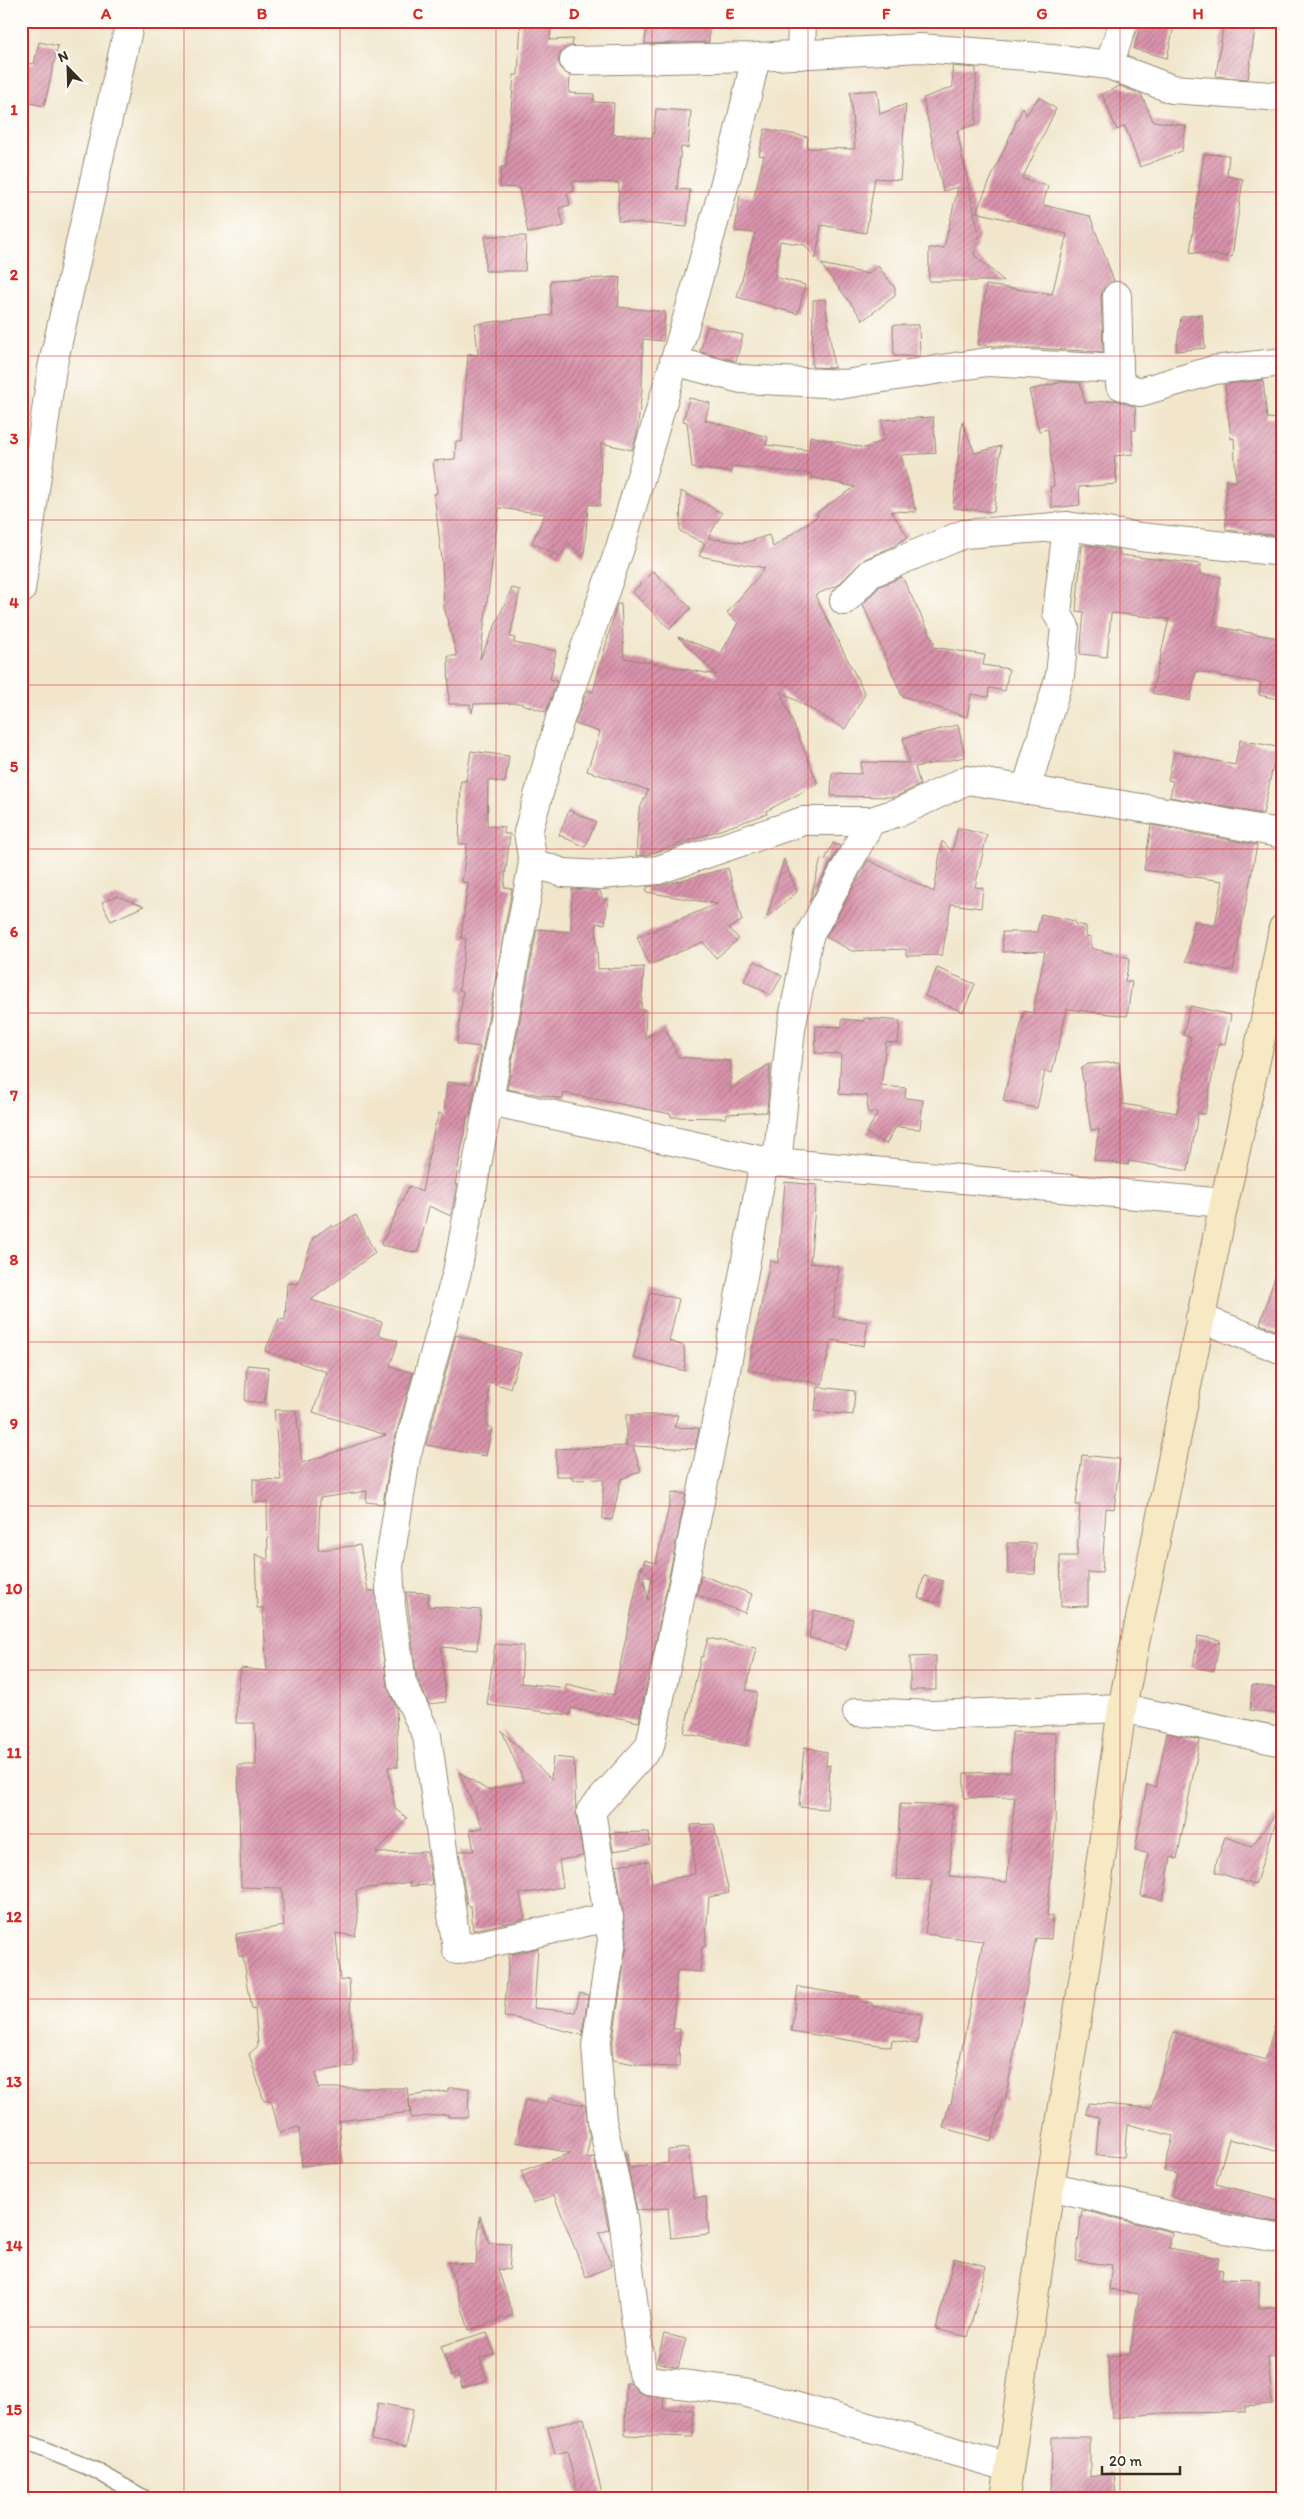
<svg xmlns="http://www.w3.org/2000/svg" width="1304" height="2519" font-family="Itim,sans-serif">
  <style>
    .building { fill: url(#building-hatch); fill-rule: evenodd }
    .lines { fill: none; stroke-linecap: round; stroke-linejoin: round }
    .service-casing { stroke: #968875; stroke-width: 18 }
    .minor-casing { stroke: #968875; stroke-width: 30 }
    .secondary-casing { stroke: #968875; stroke-width: 30 }
    .service { stroke: #fff; stroke-width: 15 }
    .minor { stroke: #fff; stroke-width: 28 }
    .secondary { stroke: #f7e9c3; stroke-width: 28 }
    .grid { fill: none; stroke: #d62828; stroke-width: 1; stroke-opacity: 0.55 }
    .neatline { fill: none; stroke: #d62828; stroke-width: 2 }
    .grid-label { font-size: 16px; text-anchor: middle; font-weight: bold; fill: #d62828 }
  </style>
  <defs>
    <pattern id="building-hatch" width="6" height="6" patternUnits="userSpaceOnUse" patternTransform="scale(1.25)"><rect width="6" height="6" fill="#d993ac"/><path d="M-1 1l2-2M0 6l6-6M5 7l2-2" fill="none" stroke="#b1788b"/></pattern>
  </defs>
  <rect width="100%" height="100%" fill="#fdfcf7"/>
  <filter id="ink" filterUnits="userSpaceOnUse"><feTurbulence type="fractalNoise" baseFrequency=".02" numOctaves="2"/><feDisplacementMap in="SourceGraphic" scale="10" xChannelSelector="R" yChannelSelector="G"/><feConvolveMatrix kernelMatrix="1 2 1 2 8 2 1 2 1" color-interpolation-filters="sRGB"/></filter>
  <filter id="wash" filterUnits="userSpaceOnUse"><feTurbulence type="fractalNoise" baseFrequency=".0096" numOctaves="4" result="noise"/><feDisplacementMap in="SourceGraphic" scale="20" xChannelSelector="R" yChannelSelector="G"/><feGaussianBlur stdDeviation="1.12" result="paint"/><feColorMatrix in="noise" values="0 0 0 0 0 0 0 0 0 0 0 0 0 0 0 0 0 1.4 0 .05"/><feComposite in="paint" operator="in"/></filter>
  <g filter="url(#wash)">
    <rect width="100%" height="100%" fill="#f1e6cc"/>
    <g id="blocks">
      <path class="building" d="M 521,21 L 551,22 L 550,40 L 573,39 L 572,46 L 561,53 L 558,61 L 561,69 L 570,76 L 569,93 L 594,94 L 594,102 L 614,103 L 612,134 L 653,138 L 656,109 L 691,111 L 688,148 L 681,147 L 677,189 L 690,190 L 687,227 L 618,221 L 619,183 L 572,181 L 574,191 L 567,193 L 570,205 L 559,208 L 564,226 L 528,233 L 519,188 L 500,187 L 501,167 L 506,167 L 514,75 L 518,75 Z
        M 647,21 L 709,25 L 709,42 L 645,44 Z
        M 1141,21 L 1175,21 L 1167,58 L 1134,49 Z
        M 1224,21 L 1256,21 L 1248,79 L 1216,76 Z
        M 39,42 L 58,46 L 44,106 L 26,102 L 27,94 L 21,93 L 26,63 L 34,64 Z
        M 952,66 L 976,68 L 976,124 L 957,131 L 979,235 L 974,255 L 1004,281 L 929,281 L 929,248 L 944,248 L 958,187 L 943,191 L 923,98 L 953,87 Z
        M 1120,86 L 1141,94 L 1153,121 L 1186,126 L 1182,151 L 1140,167 L 1125,126 L 1117,130 L 1102,94 Z
        M 877,90 L 880,114 L 906,104 L 900,180 L 875,178 L 866,233 L 821,225 L 816,259 L 805,245 L 780,241 L 775,277 L 805,285 L 798,314 L 737,297 L 755,233 L 735,231 L 740,195 L 754,197 L 764,156 L 759,155 L 765,129 L 808,137 L 807,148 L 855,149 L 850,92 Z
        M 1039,97 L 1056,109 L 1022,179 L 1048,186 L 1043,205 L 1090,216 L 1114,281 L 1104,288 L 1101,296 L 1103,352 L 978,345 L 986,285 L 1052,294 L 1067,234 L 976,212 L 1023,107 L 1026,115 Z
        M 1204,154 L 1229,155 L 1227,176 L 1243,179 L 1232,257 L 1190,252 Z
        M 485,236 L 526,236 L 525,271 L 485,271 Z
        M 821,264 L 868,274 L 878,266 L 895,288 L 895,296 L 863,320 Z
        M 620,277 L 618,307 L 665,312 L 663,341 L 643,339 L 642,390 L 637,434 L 632,450 L 601,443 L 600,506 L 589,504 L 588,507 L 584,557 L 568,542 L 561,556 L 532,543 L 545,514 L 499,508 L 480,659 L 512,588 L 520,590 L 510,637 L 515,638 L 514,643 L 556,651 L 550,679 L 557,681 L 546,712 L 519,703 L 474,704 L 472,713 L 470,704 L 449,704 L 448,656 L 457,656 L 444,607 L 442,560 L 434,494 L 437,493 L 433,461 L 455,459 L 456,441 L 462,442 L 468,354 L 478,355 L 475,324 L 552,315 L 550,281 Z
        M 825,299 L 834,368 L 812,367 L 813,300 Z
        M 1202,314 L 1205,348 L 1176,351 L 1181,317 Z
        M 893,325 L 919,325 L 920,356 L 894,356 Z
        M 707,326 L 743,335 L 736,361 L 700,352 Z
        M 1263,380 L 1267,418 L 1283,419 L 1283,536 L 1226,530 L 1226,481 L 1236,481 L 1234,438 L 1231,439 L 1225,384 Z
        M 1062,382 L 1080,383 L 1085,403 L 1116,400 L 1135,407 L 1136,430 L 1132,430 L 1133,454 L 1114,456 L 1117,484 L 1079,487 L 1080,505 L 1052,508 L 1050,487 L 1054,486 L 1048,429 L 1039,431 L 1029,390 Z
        M 689,398 L 710,403 L 705,420 L 768,437 L 766,445 L 809,450 L 810,436 L 865,448 L 884,440 L 882,420 L 933,417 L 936,453 L 901,455 L 916,512 L 891,511 L 908,537 L 894,546 L 865,559 L 838,585 L 815,595 L 865,694 L 845,729 L 780,691 L 818,784 L 766,811 L 767,814 L 647,855 L 636,856 L 639,811 L 648,790 L 587,771 L 600,732 L 575,724 L 587,690 L 593,692 L 617,604 L 621,604 L 624,658 L 717,675 L 678,637 L 721,653 L 738,623 L 727,613 L 765,568 L 699,556 L 705,544 L 680,531 L 681,491 L 722,513 L 708,538 L 744,543 L 769,535 L 773,547 L 818,516 L 816,513 L 855,487 L 811,477 L 812,474 L 732,466 L 731,472 L 692,468 L 687,422 L 683,421 Z
        M 962,422 L 975,453 L 1001,446 L 994,512 L 953,508 Z
        M 1082,545 L 1120,550 L 1119,555 L 1201,564 L 1200,574 L 1221,577 L 1213,626 L 1283,639 L 1283,700 L 1259,695 L 1261,683 L 1196,671 L 1190,701 L 1152,693 L 1169,619 L 1114,613 L 1111,614 L 1107,657 L 1080,654 L 1084,612 L 1076,611 Z
        M 653,571 L 691,608 L 670,629 L 632,592 Z
        M 902,577 L 934,642 L 933,647 L 985,655 L 983,665 L 1009,669 L 1005,691 L 989,688 L 988,697 L 971,694 L 967,717 L 902,696 L 863,604 L 880,586 Z
        M 958,725 L 965,757 L 915,767 L 920,785 L 895,797 L 831,796 L 832,773 L 861,774 L 861,762 L 909,763 L 903,738 Z
        M 1240,740 L 1277,747 L 1263,814 L 1170,797 L 1173,781 L 1168,780 L 1174,752 L 1235,765 Z
        M 471,751 L 509,756 L 505,783 L 488,780 L 487,826 L 504,827 L 504,834 L 510,834 L 504,887 L 512,889 L 470,1117 L 467,1117 L 455,1185 L 457,1185 L 451,1216 L 429,1206 L 418,1253 L 381,1245 L 409,1186 L 422,1192 L 434,1129 L 439,1113 L 444,1115 L 447,1082 L 471,1084 L 480,1047 L 457,1044 L 463,991 L 459,990 L 466,939 L 461,938 L 468,883 L 462,882 L 467,844 L 459,844 L 461,781 L 466,781 Z
        M 569,810 L 596,822 L 585,847 L 559,835 Z
        M 1151,825 L 1257,845 L 1233,971 L 1186,961 L 1195,921 L 1215,926 L 1223,881 L 1144,870 Z
        M 958,828 L 987,835 L 975,887 L 983,888 L 981,908 L 951,904 L 942,955 L 906,956 L 906,949 L 852,951 L 826,937 L 868,860 L 934,892 L 942,841 L 952,851 Z
        M 833,843 L 840,846 L 809,903 L 821,859 L 825,860 Z
        M 784,859 L 797,892 L 767,917 Z
        M 728,868 L 742,921 L 729,928 L 739,939 L 716,958 L 703,942 L 649,965 L 637,937 L 717,904 L 646,892 L 647,887 L 663,885 Z
        M 572,889 L 600,891 L 603,900 L 608,898 L 605,924 L 596,923 L 598,969 L 644,967 L 641,1010 L 646,1010 L 645,1038 L 665,1028 L 678,1057 L 731,1061 L 730,1089 L 770,1064 L 767,1112 L 726,1114 L 726,1118 L 671,1117 L 671,1114 L 564,1093 L 563,1099 L 507,1089 L 537,929 L 571,932 Z
        M 117,896 L 144,906 L 111,921 L 102,902 Z
        M 1041,914 L 1075,921 L 1075,924 L 1086,926 L 1086,936 L 1091,937 L 1091,948 L 1130,958 L 1125,981 L 1132,982 L 1127,1016 L 1067,1009 L 1052,1073 L 1045,1071 L 1037,1108 L 1003,1101 L 1024,1011 L 1033,1013 L 1045,951 L 1003,952 L 1002,932 L 1037,932 Z
        M 755,961 L 782,976 L 771,995 L 744,981 Z
        M 937,968 L 975,984 L 963,1012 L 925,996 Z
        M 1190,1006 L 1231,1015 L 1225,1044 L 1219,1043 L 1205,1114 L 1198,1113 L 1188,1171 L 1129,1161 L 1128,1165 L 1094,1160 L 1099,1129 L 1091,1130 L 1081,1069 L 1088,1064 L 1119,1062 L 1123,1104 L 1177,1113 L 1191,1037 L 1183,1035 Z
        M 864,1018 L 900,1021 L 898,1043 L 886,1042 L 881,1086 L 906,1088 L 905,1098 L 923,1100 L 920,1129 L 896,1127 L 886,1144 L 866,1133 L 878,1113 L 867,1112 L 868,1096 L 839,1094 L 841,1054 L 815,1053 L 816,1026 L 842,1027 L 842,1019 L 864,1021 Z
        M 785,1182 L 817,1185 L 810,1263 L 839,1267 L 833,1317 L 868,1322 L 864,1346 L 831,1340 L 822,1384 L 748,1370 L 770,1261 L 778,1263 Z
        M 356,1215 L 375,1253 L 311,1300 L 382,1322 L 378,1335 L 398,1341 L 390,1366 L 413,1373 L 391,1453 L 383,1504 L 366,1502 L 367,1491 L 320,1498 L 318,1550 L 360,1545 L 368,1591 L 375,1591 L 387,1685 L 396,1706 L 398,1767 L 388,1767 L 395,1809 L 407,1818 L 376,1853 L 427,1852 L 432,1885 L 410,1886 L 410,1882 L 356,1890 L 358,1919 L 355,1936 L 336,1933 L 340,1981 L 349,1979 L 354,2066 L 316,2072 L 318,2088 L 407,2088 L 410,2112 L 339,2121 L 343,2163 L 302,2166 L 299,2127 L 279,2132 L 271,2100 L 264,2101 L 249,2054 L 258,2046 L 255,2008 L 252,2009 L 243,1956 L 239,1956 L 236,1934 L 284,1926 L 282,1888 L 241,1887 L 238,1765 L 256,1765 L 255,1723 L 236,1723 L 237,1699 L 241,1668 L 267,1671 L 263,1608 L 257,1608 L 255,1554 L 268,1560 L 267,1502 L 253,1502 L 253,1479 L 281,1480 L 274,1410 L 296,1410 L 302,1463 L 386,1435 L 313,1412 L 327,1372 L 265,1351 L 279,1319 L 285,1320 L 287,1283 L 298,1284 L 313,1238 L 331,1225 L 332,1228 Z
        M 1278,1267 L 1283,1268 L 1283,1333 L 1260,1324 Z
        M 650,1292 L 679,1299 L 669,1341 L 684,1346 L 685,1371 L 633,1358 Z
        M 456,1335 L 521,1353 L 510,1388 L 489,1382 L 487,1427 L 492,1427 L 486,1456 L 426,1445 Z
        M 247,1365 L 268,1367 L 265,1403 L 245,1401 Z
        M 818,1387 L 855,1391 L 853,1415 L 815,1411 Z
        M 626,1415 L 678,1415 L 674,1427 L 699,1428 L 695,1449 L 633,1446 L 641,1471 L 621,1479 L 612,1520 L 603,1519 L 603,1479 L 572,1480 L 572,1476 L 556,1476 L 556,1449 L 628,1446 L 626,1446 Z
        M 1082,1455 L 1120,1459 L 1114,1509 L 1106,1508 L 1102,1573 L 1088,1572 L 1088,1606 L 1061,1607 L 1060,1556 L 1077,1556 L 1080,1505 L 1076,1505 Z
        M 672,1493 L 686,1494 L 639,1722 L 571,1708 L 570,1715 L 487,1705 L 495,1644 L 523,1646 L 521,1683 L 566,1688 L 566,1684 L 614,1695 L 641,1565 L 642,1570 L 645,1560 L 656,1563 ZM 643,1575 L 652,1578 L 648,1600 Z
        M 1007,1543 L 1036,1543 L 1035,1574 L 1008,1574 Z
        M 701,1575 L 752,1594 L 745,1613 L 697,1595 Z
        M 924,1576 L 943,1581 L 938,1603 L 918,1598 Z
        M 406,1592 L 429,1593 L 428,1606 L 481,1610 L 477,1650 L 441,1647 L 446,1702 L 429,1704 L 417,1678 Z
        M 814,1610 L 853,1619 L 846,1650 L 809,1637 Z
        M 1198,1636 L 1220,1640 L 1214,1671 L 1193,1667 Z
        M 708,1638 L 756,1648 L 746,1690 L 757,1692 L 746,1746 L 684,1733 L 701,1656 L 703,1657 Z
        M 936,1656 L 936,1690 L 910,1690 L 910,1657 Z
        M 1252,1685 L 1283,1689 L 1283,1715 L 1250,1710 Z
        M 502,1731 L 551,1779 L 553,1757 L 574,1759 L 576,1814 L 583,1856 L 559,1860 L 563,1887 L 520,1894 L 525,1919 L 473,1930 L 471,1906 L 467,1906 L 459,1851 L 474,1851 L 470,1830 L 483,1828 L 459,1772 L 487,1790 L 524,1782 Z
        M 1012,1732 L 1056,1733 L 1055,1833 L 1047,1916 L 1053,1916 L 1051,1939 L 1036,1938 L 1005,2101 L 1002,2100 L 991,2141 L 943,2128 L 949,2104 L 951,2104 L 983,1941 L 925,1934 L 932,1880 L 896,1879 L 900,1804 L 953,1806 L 950,1876 L 1007,1882 L 1015,1797 L 964,1798 L 964,1773 L 1011,1772 Z
        M 1167,1733 L 1200,1740 L 1177,1859 L 1171,1857 L 1163,1900 L 1141,1896 L 1148,1853 L 1135,1851 L 1147,1785 L 1156,1787 Z
        M 804,1747 L 827,1752 L 826,1766 L 830,1765 L 827,1809 L 799,1807 Z
        M 1274,1816 L 1277,1818 L 1255,1885 L 1216,1872 L 1216,1864 L 1225,1837 L 1252,1846 Z
        M 714,1824 L 729,1893 L 709,1897 L 705,1947 L 702,1947 L 700,1972 L 677,1970 L 673,2029 L 680,2029 L 679,2067 L 646,2066 L 613,2060 L 612,2047 L 627,1942 L 616,1865 L 649,1861 L 652,1883 L 695,1874 L 691,1825 Z
        M 649,1832 L 650,1845 L 613,1851 L 610,1833 Z
        M 538,1948 L 534,2008 L 575,2012 L 580,1993 L 588,1995 L 582,2035 L 515,2018 L 504,2017 L 509,1955 Z
        M 798,1987 L 860,1997 L 860,2001 L 872,2003 L 872,2006 L 922,2014 L 917,2044 L 892,2040 L 891,2047 L 791,2031 Z
        M 1277,2017 L 1283,2018 L 1283,2153 L 1229,2139 L 1216,2184 L 1283,2201 L 1283,2223 L 1252,2218 L 1171,2196 L 1178,2174 L 1164,2171 L 1173,2136 L 1127,2124 L 1124,2157 L 1096,2155 L 1099,2117 L 1086,2114 L 1088,2103 L 1151,2108 L 1174,2032 L 1265,2060 Z
        M 448,2088 L 469,2088 L 468,2117 L 448,2117 L 448,2114 L 411,2118 L 409,2096 L 448,2091 Z
        M 549,2098 L 585,2105 L 590,2138 L 586,2158 L 594,2157 L 609,2230 L 599,2233 L 612,2266 L 586,2277 L 554,2195 L 533,2203 L 521,2171 L 571,2153 L 516,2142 L 525,2100 L 547,2105 Z
        M 688,2148 L 694,2198 L 706,2197 L 709,2234 L 671,2238 L 668,2208 L 637,2210 L 625,2153 L 627,2152 L 629,2168 L 668,2163 L 668,2150 Z
        M 1082,2210 L 1172,2232 L 1169,2248 L 1219,2258 L 1217,2269 L 1223,2270 L 1221,2279 L 1259,2280 L 1259,2308 L 1283,2308 L 1283,2340 L 1276,2340 L 1275,2357 L 1268,2357 L 1272,2404 L 1245,2406 L 1245,2412 L 1162,2413 L 1112,2418 L 1108,2356 L 1130,2354 L 1139,2294 L 1109,2290 L 1112,2265 L 1076,2261 Z
        M 480,2216 L 489,2243 L 511,2244 L 509,2270 L 498,2269 L 513,2315 L 469,2330 L 448,2262 L 476,2265 Z
        M 954,2258 L 986,2266 L 968,2337 L 936,2329 Z
        M 487,2332 L 494,2354 L 480,2358 L 487,2380 L 462,2388 L 458,2373 L 451,2376 L 441,2346 Z
        M 664,2334 L 686,2339 L 678,2368 L 657,2362 Z
        M 626,2383 L 630,2383 L 637,2391 L 645,2395 L 664,2398 L 663,2409 L 693,2410 L 693,2437 L 625,2435 Z
        M 378,2403 L 413,2410 L 406,2447 L 371,2440 Z
        M 584,2418 L 603,2498 L 579,2498 L 567,2451 L 555,2454 L 548,2427 Z
        M 1052,2437 L 1090,2437 L 1090,2477 L 1114,2473 L 1116,2498 L 1051,2498 Z"/>
    </g>
  </g>
  <g filter="url(#ink)">
    <use href="#blocks" fill-opacity="0" stroke="#968875" stroke-width="1"/>
    <g class="lines">
      <g class="service-casing">
        <path id="service" d="M 21,2440 L 95,2470 L 144,2498"/>
      </g>
      <g class="minor-casing">
        <path id="minor" d="M 801,55 L 802,21
          M 574,61 L 756,57 L 920,48 L 1052,58 L 1109,65 L 1172,89 L 1283,97
          M 1109,65 L 1124,21
          M 1117,296 L 1119,369
          M 674,361 L 741,379 L 845,384 L 987,362 L 1119,369 L 1120,385 L 1140,392 L 1214,370 L 1283,362
          M 21,590 L 52,368 L 130,21
          M 844,601 L 871,573 L 964,534 L 1067,526 L 1140,537 L 1283,552
          M 1026,790 L 1060,675 L 1065,627 L 1057,613 L 1067,526
          M 533,863 L 564,873 L 600,875 L 658,870 L 803,821 L 871,821
          M 490,1101 L 764,1161 L 1224,1203
          M 764,1161 L 719,1408 L 650,1746 L 591,1811 L 612,1940 L 596,2046 L 602,2121 L 623,2218 L 642,2373 L 648,2380 L 744,2392 L 1009,2467
          M 777,1163 L 791,1029 L 809,936 L 871,821 L 902,811 L 967,780 L 1179,814 L 1283,834
          M 1200,1318 L 1283,1350
          M 857,1712 L 932,1715 L 1122,1708 L 1283,1742
          M 609,1917 L 457,1950 L 427,1736 L 402,1683 L 391,1606 L 389,1566 L 406,1457 L 457,1272 L 533,863 L 528,832 L 559,722 L 620,548 L 695,291 L 737,139 L 756,57
          M 1050,2186 L 1225,2229 L 1283,2239"/>
      </g>
      <g class="secondary-casing">
        <path id="secondary" d="M 1005,2498 L 1050,2186 L 1089,1944 L 1122,1708 L 1224,1203 L 1270,997 L 1283,928"/>
      </g>
      <use href="#service" class="service"/>
      <use href="#minor" class="minor"/>
      <use href="#secondary" class="secondary"/>
    </g>
  </g>
  <path class="grid" d="M 184,21 L 184,2498M 340,21 L 340,2498M 496,21 L 496,2498M 652,21 L 652,2498M 808,21 L 808,2498M 964,21 L 964,2498M 1120,21 L 1120,2498M 21,192 L 1283,192M 21,356 L 1283,356M 21,520 L 1283,520M 21,685 L 1283,685M 21,849 L 1283,849M 21,1013 L 1283,1013M 21,1177 L 1283,1177M 21,1342 L 1283,1342M 21,1506 L 1283,1506M 21,1670 L 1283,1670M 21,1834 L 1283,1834M 21,1999 L 1283,1999M 21,2163 L 1283,2163M 21,2327 L 1283,2327"/>
  <rect width="1304" height="2519" fill="none" stroke="#fdfcf7" stroke-width="55"/>
  <g transform="translate(68 68) rotate(337)" stroke="#fdfcf7" stroke-width="4" paint-order="stroke">
  <path d="M0-4L9 19L0 12L-9 19Z" fill="#3b2a1e"/>
  <text y="-8" font-size="14" font-weight="bold" text-anchor="middle" fill="#3b2a1e">N</text>
  </g>
  <path d="M1102 2466v8h78v-8" fill="none" stroke="#3b2a1e" stroke-width="2.5"/>
  <text x="1109" y="2466" font-size="15" fill="#3b2a1e" stroke="#fdfcf7" stroke-width="4" paint-order="stroke">20 m</text>
  <rect x="28" y="28" width="1248" height="2464" class="neatline"/>
  <g class="grid-label">
    <text x="106" y="19">A</text>
    <text x="262" y="19">B</text>
    <text x="418" y="19">C</text>
    <text x="574" y="19">D</text>
    <text x="730" y="19">E</text>
    <text x="886" y="19">F</text>
    <text x="1042" y="19">G</text>
    <text x="1198" y="19">H</text>
    <text x="14" y="115">1</text>
    <text x="14" y="280">2</text>
    <text x="14" y="444">3</text>
    <text x="14" y="608">4</text>
    <text x="14" y="772">5</text>
    <text x="14" y="937">6</text>
    <text x="14" y="1101">7</text>
    <text x="14" y="1265">8</text>
    <text x="14" y="1429">9</text>
    <text x="14" y="1594">10</text>
    <text x="14" y="1758">11</text>
    <text x="14" y="1922">12</text>
    <text x="14" y="2087">13</text>
    <text x="14" y="2251">14</text>
    <text x="14" y="2415">15</text>
  </g>
</svg>
